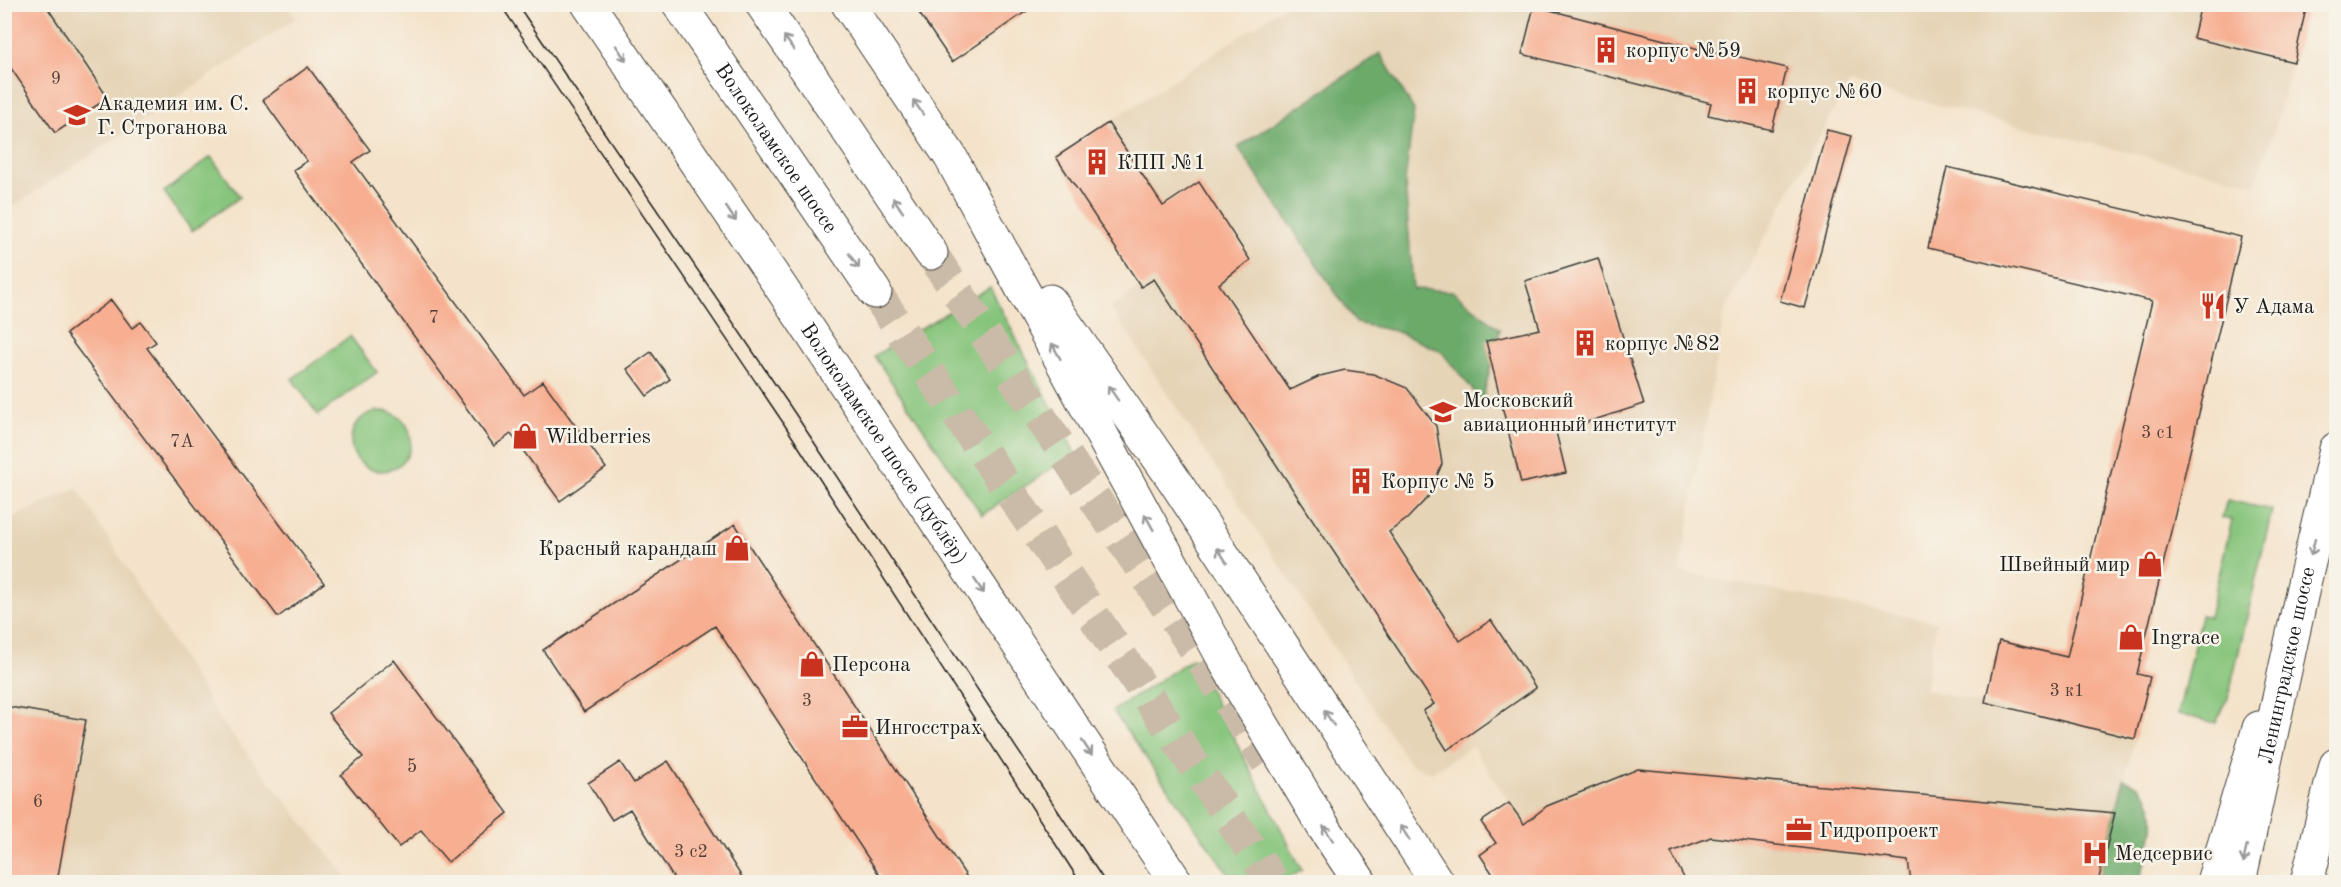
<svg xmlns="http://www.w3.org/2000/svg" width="2341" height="887" font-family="'Old Standard TT',serif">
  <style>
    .built { fill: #e6d4b7 }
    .green { fill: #86c47b; stroke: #51704c; stroke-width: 1.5 }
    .forest { fill: #6caa6b; stroke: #446344; stroke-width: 1.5 }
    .building { fill: #f7ae91 }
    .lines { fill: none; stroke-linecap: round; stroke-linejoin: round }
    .primary-tunnel { stroke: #c9bba7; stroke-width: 33; stroke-dasharray: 33 16; stroke-linecap: butt }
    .secondary-casing { stroke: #3c3a36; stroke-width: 35 }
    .primary-casing { stroke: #3c3a36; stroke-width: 35 }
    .secondary { stroke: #fff; stroke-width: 33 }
    .primary { stroke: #fff; stroke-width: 33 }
    .tram { stroke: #1c1c1c; stroke-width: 1.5 }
    .oneway { stroke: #999 }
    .labels { text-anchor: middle; stroke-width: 5; stroke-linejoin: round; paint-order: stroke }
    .number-label { font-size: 18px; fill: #534039 }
    .poi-label { font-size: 21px; fill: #1c1c1c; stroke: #f7f3e8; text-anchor: start }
    .street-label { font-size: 21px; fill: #1c1c1c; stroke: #f7f3e8 }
  </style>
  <rect width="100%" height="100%" fill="#f7f3e8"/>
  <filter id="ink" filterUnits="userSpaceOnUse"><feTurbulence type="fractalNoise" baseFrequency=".0167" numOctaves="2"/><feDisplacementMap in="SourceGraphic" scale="12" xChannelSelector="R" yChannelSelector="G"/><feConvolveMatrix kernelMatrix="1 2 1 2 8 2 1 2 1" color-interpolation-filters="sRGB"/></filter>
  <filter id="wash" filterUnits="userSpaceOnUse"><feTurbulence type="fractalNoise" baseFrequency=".008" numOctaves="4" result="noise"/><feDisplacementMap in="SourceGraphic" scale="24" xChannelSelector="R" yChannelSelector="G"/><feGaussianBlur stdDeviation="1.35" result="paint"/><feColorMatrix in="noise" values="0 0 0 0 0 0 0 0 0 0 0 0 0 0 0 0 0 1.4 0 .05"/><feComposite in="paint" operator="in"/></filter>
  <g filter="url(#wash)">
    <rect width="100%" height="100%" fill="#f4e3ca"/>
    <path class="built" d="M 5,5 L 287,5 L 296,18 L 5,212 Z
      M 1287,5 L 2307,5 L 2276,126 L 2255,184 L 1849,83 L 1725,310 L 1680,572 L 1936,622 L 1925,690 L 2135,739 L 2098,882 L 1498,882 L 1480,855 L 1496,843 L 1481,822 L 1509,802 L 1472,746 L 1431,773 L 1410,764 L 1111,308 L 1141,286 L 1056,157 Z
      M 77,488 L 221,721 L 351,882 L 5,882 L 4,521 Z"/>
    <path class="green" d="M 211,157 L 240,197 L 192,231 L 164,192 Z
      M 990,287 L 1075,453 L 982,515 L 874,356 Z
      M 350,336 L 377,372 L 318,415 L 292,379 Z
      M351 441a30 30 0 1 1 60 0a30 30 0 1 1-60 0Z
      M 2227,500 L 2272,510 L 2228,698 L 2216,723 L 2178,714 L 2201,615 L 2209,617 L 2232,520 L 2222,518 Z
      M 1193,658 L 1302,870 L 1283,882 L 1234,882 L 1113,711 Z"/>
    <path class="forest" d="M 1380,53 L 1414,110 L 1405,181 L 1413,289 L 1452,291 L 1500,329 L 1482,401 L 1441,351 L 1395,331 L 1356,323 L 1238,147 Z
      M 2124,779 C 2129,782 2137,784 2141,788 C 2166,813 2147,854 2139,882 L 2098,882 Z"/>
    <g id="blocks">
      <path class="building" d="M 4,4 L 45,4 L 108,98 L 55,133 L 4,58 Z
        M 913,4 L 1037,4 L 952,62 Z
        M 2201,4 L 2307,4 L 2294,62 L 2193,38 Z
        M 1534,6 L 1722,55 L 1723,53 L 1787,68 L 1772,130 L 1708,115 L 1711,103 L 1522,54 Z
        M 308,67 L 370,150 L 353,162 L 524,395 L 543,381 L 606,468 L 560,501 L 511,434 L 494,446 L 293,170 L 307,161 L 263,100 Z
        M 1108,123 L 1163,206 L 1199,182 L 1250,260 L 1219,284 L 1290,390 L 1320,376 L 1345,370 L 1373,374 L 1407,388 L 1436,426 L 1442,464 L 1428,497 L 1407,519 L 1389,532 L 1460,641 L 1491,620 L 1536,688 L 1447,750 L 1423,711 L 1434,704 L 1154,279 L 1141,287 L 1056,157 Z
        M 1827,130 L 1852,136 L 1805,308 L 1780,301 Z
        M 1947,167 L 2241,237 L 2137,674 L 2150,677 L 2135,739 L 1985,702 L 1999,641 L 2067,657 L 2152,301 L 1928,248 Z
        M 1598,258 L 1644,404 L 1556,432 L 1566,473 L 1521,483 L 1486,341 L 1540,329 L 1525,281 Z
        M 111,300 L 132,328 L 141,322 L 156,342 L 147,348 L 324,583 L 278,617 L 66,334 Z
        M 651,352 L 670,379 L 647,396 L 627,369 Z
        M 735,524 L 970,882 L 884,882 L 715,626 L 584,712 L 543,650 Z
        M 394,660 L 508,813 L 448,862 L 421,830 L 399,847 L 341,775 L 363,757 L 328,713 Z
        M 4,706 L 86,720 L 57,882 L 4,882 Z
        M 668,761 L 745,882 L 676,882 L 630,809 L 612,820 L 588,783 L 620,762 L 634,783 Z
        M 1638,769 L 1911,794 L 2115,813 L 2098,882 L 1911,882 L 1908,861 L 1711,837 L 1671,852 L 1686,882 L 1498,882 L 1480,855 L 1496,843 L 1481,822 L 1509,803 L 1524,824 L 1547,806 Z"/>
    </g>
  </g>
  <g filter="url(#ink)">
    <use href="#blocks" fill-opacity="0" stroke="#3c3a36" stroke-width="1.5"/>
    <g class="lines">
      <path class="primary-tunnel" d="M 931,253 L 1195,649 L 1267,762
        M 875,292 L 1273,882"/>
      <g class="secondary-casing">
        <g id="secondary">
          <path id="s1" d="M 588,4 L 780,286 L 1176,882"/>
          <path d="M 848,4 L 950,156 L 1227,665 L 1323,826 L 1360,882"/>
          <path d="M 1050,301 L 1174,480 L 1437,882"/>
          <path d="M 2213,882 L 2259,728"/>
        </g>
      </g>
      <g class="primary-casing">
        <g id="primary">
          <path id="s2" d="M 679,4 L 875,292"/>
          <path d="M 762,4 L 931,253"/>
          <path id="s3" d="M 2239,882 L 2302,592 L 2336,449"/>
          <path d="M 2307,882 L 2336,765"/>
        </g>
      </g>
      <use href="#secondary" class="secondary"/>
      <use href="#primary" class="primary"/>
      <path class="tram" d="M 500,4 L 782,421 L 1080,882
        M 517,4 L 794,412 L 1105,882"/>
    </g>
    <defs><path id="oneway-shaft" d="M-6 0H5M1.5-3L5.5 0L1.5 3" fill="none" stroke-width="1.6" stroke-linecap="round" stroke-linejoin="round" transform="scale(1.5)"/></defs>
    <g class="oneway">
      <use href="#oneway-shaft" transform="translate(789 43) rotate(-124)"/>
      <use href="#oneway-shaft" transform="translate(621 53) rotate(56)"/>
      <use href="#oneway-shaft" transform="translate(918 107) rotate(-124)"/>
      <use href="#oneway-shaft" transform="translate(898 205) rotate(-124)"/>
      <use href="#oneway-shaft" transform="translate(731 214) rotate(56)"/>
      <use href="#oneway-shaft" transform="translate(854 261) rotate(56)"/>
      <use href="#oneway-shaft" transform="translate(1056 351) rotate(-119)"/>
      <use href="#oneway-shaft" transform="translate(1113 393) rotate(-125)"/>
      <use href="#oneway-shaft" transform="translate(1149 522) rotate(-119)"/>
      <use href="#oneway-shaft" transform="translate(2313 547) rotate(104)"/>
      <use href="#oneway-shaft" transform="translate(1222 555) rotate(-123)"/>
      <use href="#oneway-shaft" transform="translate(979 586) rotate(56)"/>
      <use href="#oneway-shaft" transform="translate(1329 718) rotate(-123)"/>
      <use href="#oneway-shaft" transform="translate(1087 748) rotate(56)"/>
      <use href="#oneway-shaft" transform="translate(1328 833) rotate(-123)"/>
      <use href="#oneway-shaft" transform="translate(1405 833) rotate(-123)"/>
      <use href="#oneway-shaft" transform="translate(2245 854) rotate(102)"/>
    </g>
  </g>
  <defs>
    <g id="building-bare" transform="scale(2.07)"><path d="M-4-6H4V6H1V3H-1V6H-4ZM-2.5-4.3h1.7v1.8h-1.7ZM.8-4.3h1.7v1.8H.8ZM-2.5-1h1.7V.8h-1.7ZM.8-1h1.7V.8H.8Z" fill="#c8321e" stroke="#f7f3e8" stroke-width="2.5" paint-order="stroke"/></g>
    <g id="university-bare" transform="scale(2.07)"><path d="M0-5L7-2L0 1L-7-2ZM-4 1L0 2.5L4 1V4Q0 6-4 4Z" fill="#c8321e" stroke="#f7f3e8" stroke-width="2.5" paint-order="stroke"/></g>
    <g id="restaurant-bare" transform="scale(2.07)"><path d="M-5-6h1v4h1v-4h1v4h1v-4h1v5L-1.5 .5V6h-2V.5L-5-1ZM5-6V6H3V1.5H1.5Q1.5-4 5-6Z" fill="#c8321e" stroke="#f7f3e8" stroke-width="2.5" paint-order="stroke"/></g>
    <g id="shop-bare" transform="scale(2.07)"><path d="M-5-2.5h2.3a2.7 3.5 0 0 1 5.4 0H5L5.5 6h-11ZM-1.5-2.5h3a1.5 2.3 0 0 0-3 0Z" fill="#c8321e" stroke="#f7f3e8" stroke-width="2.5" paint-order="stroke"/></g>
    <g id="office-bare" transform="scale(2.07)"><path d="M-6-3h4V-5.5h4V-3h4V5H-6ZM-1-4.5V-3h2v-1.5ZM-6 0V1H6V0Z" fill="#c8321e" stroke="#f7f3e8" stroke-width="2.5" paint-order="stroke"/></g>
    <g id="hospital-bare" transform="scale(2.07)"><path d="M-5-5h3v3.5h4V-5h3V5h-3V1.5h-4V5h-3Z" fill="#c8321e" stroke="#f7f3e8" stroke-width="2.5" paint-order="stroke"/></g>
  </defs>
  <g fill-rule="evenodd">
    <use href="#building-bare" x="1606" y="50"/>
    <use href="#building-bare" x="1747" y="91"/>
    <use href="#university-bare" x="77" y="115"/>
    <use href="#building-bare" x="1097" y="162"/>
    <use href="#restaurant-bare" x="2213" y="306"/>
    <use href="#building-bare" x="1585" y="343"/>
    <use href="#university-bare" x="1443" y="412"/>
    <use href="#shop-bare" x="525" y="436"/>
    <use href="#building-bare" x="1361" y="481"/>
    <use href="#shop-bare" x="737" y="548"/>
    <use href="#shop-bare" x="2150" y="564"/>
    <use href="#shop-bare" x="2131" y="637"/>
    <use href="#shop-bare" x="812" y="664"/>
    <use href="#office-bare" x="855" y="727"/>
    <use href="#office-bare" x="1799" y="830"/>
    <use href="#hospital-bare" x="2095" y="853"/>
  </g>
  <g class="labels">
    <g class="number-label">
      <text x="56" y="84">9</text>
      <text x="434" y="323">7</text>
      <text x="2158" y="438">3 с1</text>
      <text x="182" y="447">7А</text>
      <text x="2067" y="696">3 к1</text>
      <text x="807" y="706">3</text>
      <text x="412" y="772">5</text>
      <text x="38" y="807">6</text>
      <text x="691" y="857">3 с2</text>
    </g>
    <g class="poi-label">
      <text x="1626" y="57">корпус №59</text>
      <text x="1767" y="98">корпус №60</text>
      <text x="97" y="110">Академия им. С.<tspan x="97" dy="24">Г. Строганова</tspan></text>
      <text x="1117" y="169">КПП №1</text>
      <text x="2233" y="313">У Адама</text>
      <text x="1605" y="350">корпус №82</text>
      <text x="1463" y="407">Московский<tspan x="1463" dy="24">авиационный институт</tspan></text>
      <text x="545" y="443">Wildberries</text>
      <text x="1381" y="488">Корпус № 5</text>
      <text x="717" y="555" text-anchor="end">Красный карандаш</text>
      <text x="2130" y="571" text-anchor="end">Швейный мир</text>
      <text x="2151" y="644">Ingrace</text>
      <text x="832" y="671">Персона</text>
      <text x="875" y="734">Ингосстрах</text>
      <text x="1819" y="837">Гидропроект</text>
      <text x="2115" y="860">Медсервис</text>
    </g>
    <g class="street-label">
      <text dy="7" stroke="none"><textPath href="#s2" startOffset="174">Волоколамское шоссе</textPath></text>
      <text dy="7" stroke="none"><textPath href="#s1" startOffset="530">Волоколамское шоссе (дублёр)</textPath></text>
      <text dy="7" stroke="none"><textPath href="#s3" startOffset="222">Ленинградское шоссе</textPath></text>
    </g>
  </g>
  <rect width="2341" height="887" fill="none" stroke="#f7f3e8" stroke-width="24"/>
</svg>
